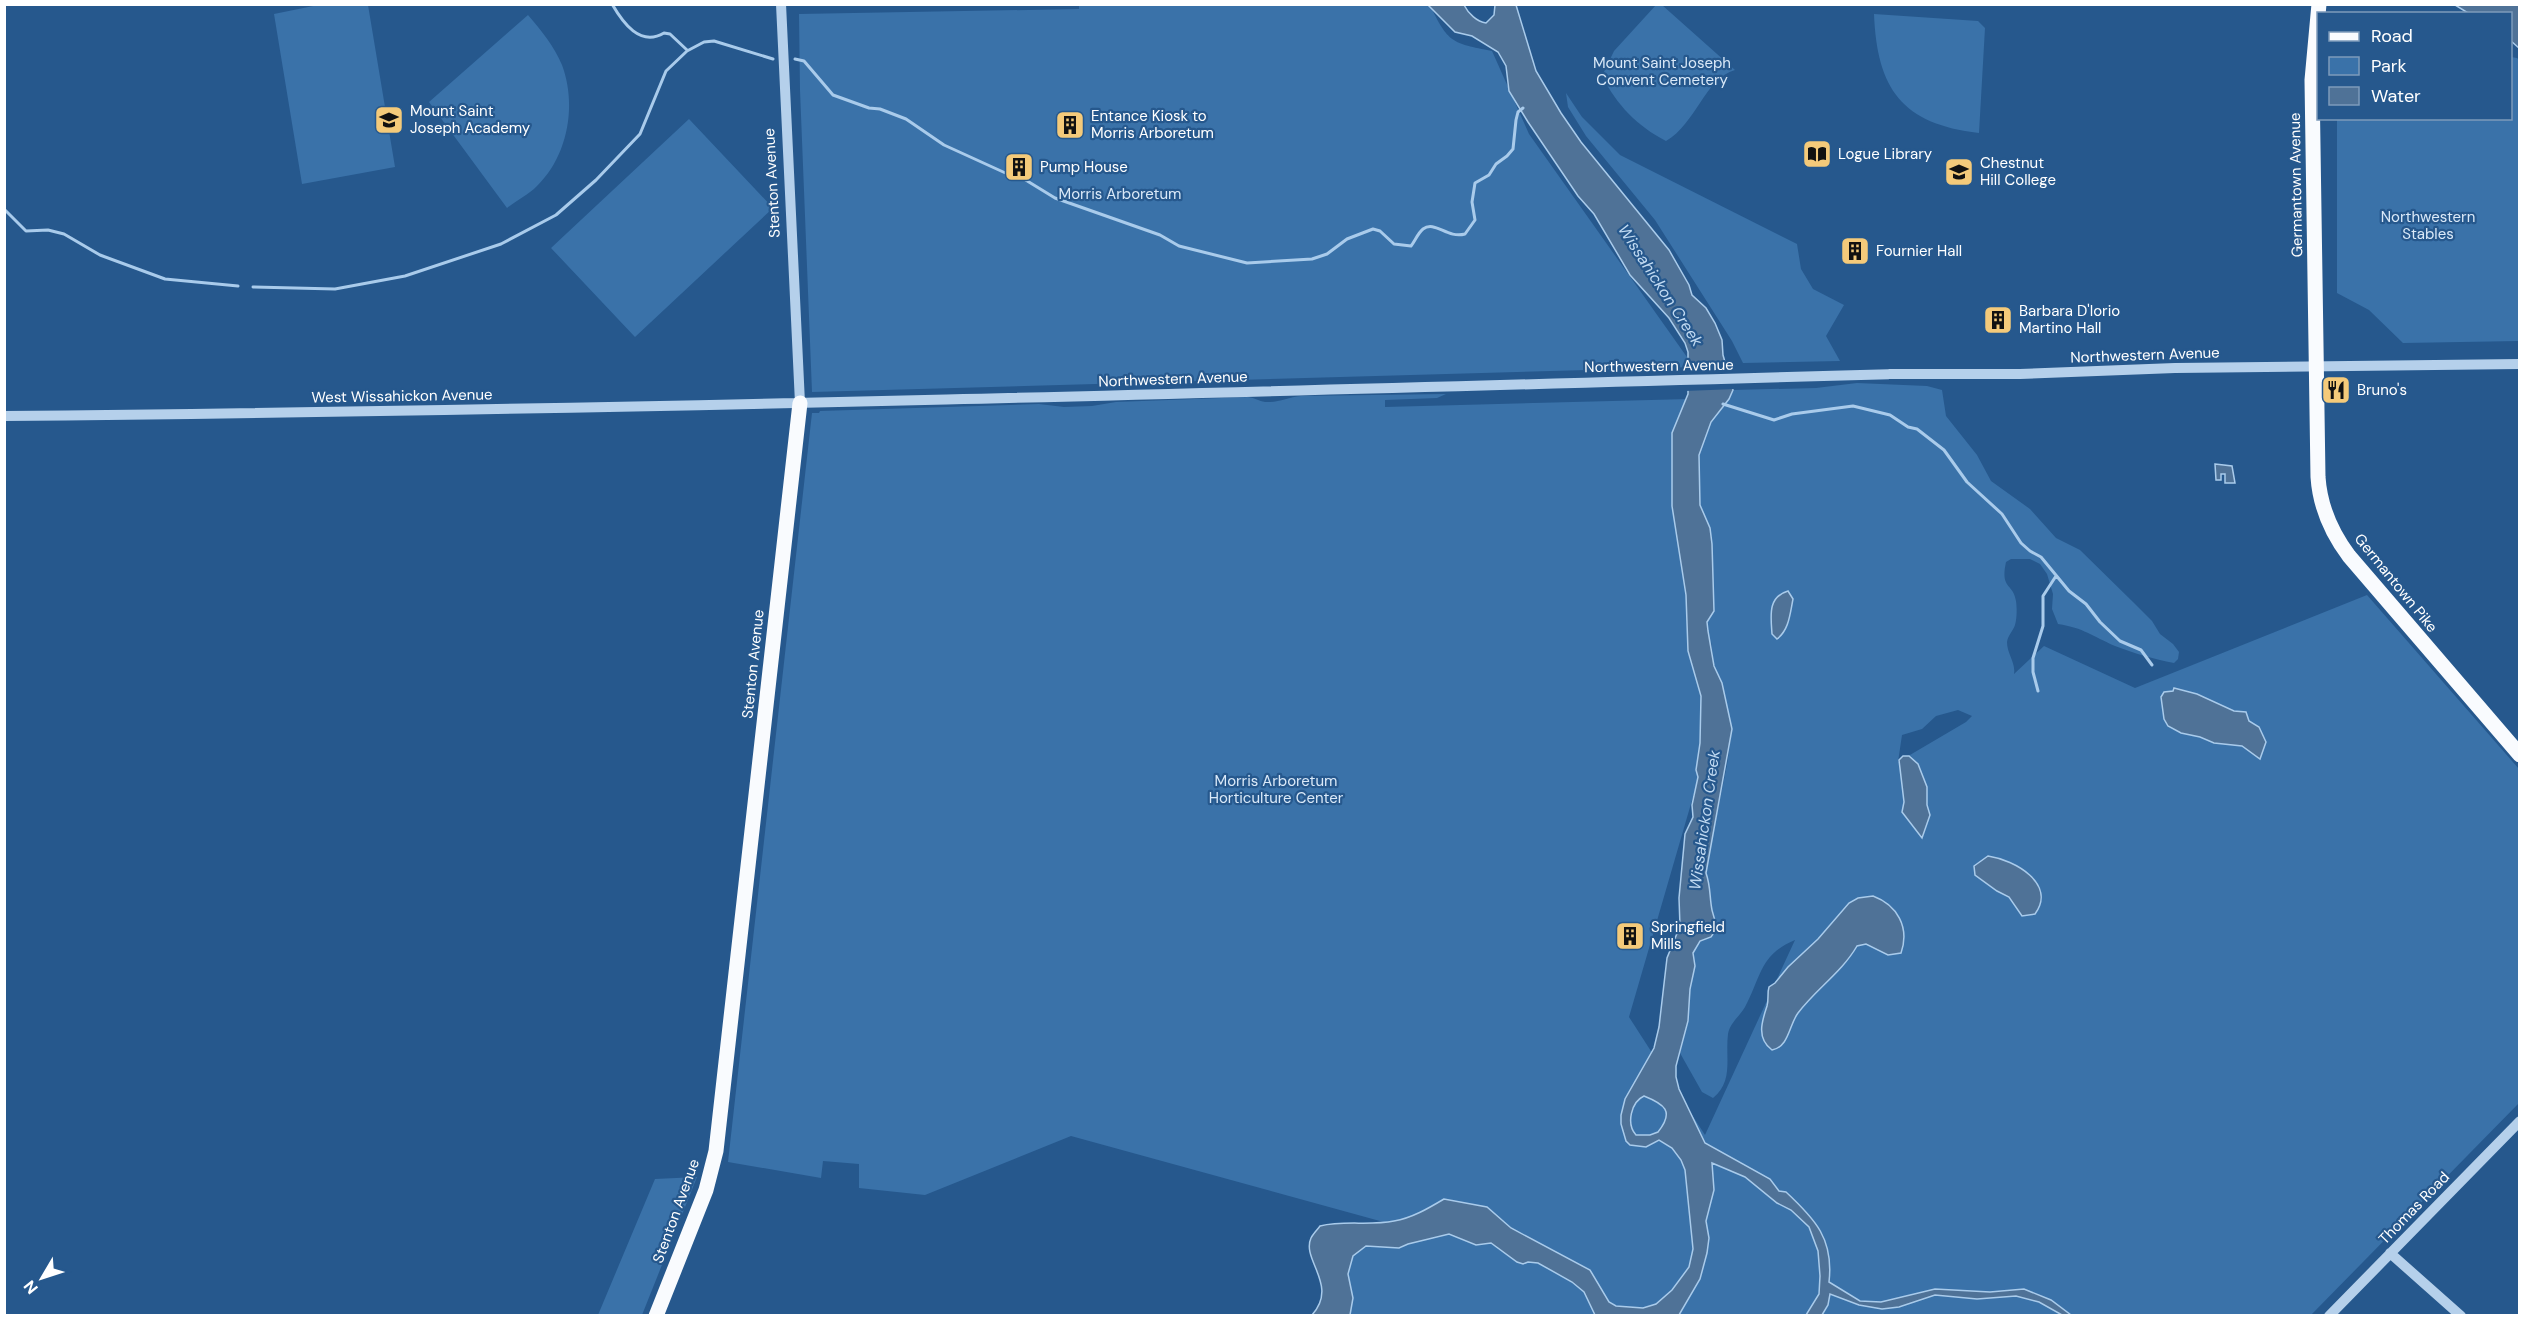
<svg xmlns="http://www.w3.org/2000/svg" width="2524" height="1320" font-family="'DM Sans',sans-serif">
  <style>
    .green { fill: #3a72a9; fill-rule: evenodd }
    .water { fill: #4f7297; stroke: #a9cbeb; stroke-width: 1.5; fill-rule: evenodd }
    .pier { fill: #26588d }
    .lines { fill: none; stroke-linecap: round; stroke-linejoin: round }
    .stream { stroke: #a9cbeb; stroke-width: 3 }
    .minor { stroke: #b5d0eb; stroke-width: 10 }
    .major { stroke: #f9fbfe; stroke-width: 15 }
    .labels { text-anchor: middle; stroke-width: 4.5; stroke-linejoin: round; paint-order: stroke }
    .park-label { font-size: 15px; fill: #dae9f8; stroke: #26588d }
    .poi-label { font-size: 15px; fill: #fff; stroke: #26588d; text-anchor: start }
    .street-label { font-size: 15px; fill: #fff; stroke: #26588d }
    .water-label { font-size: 16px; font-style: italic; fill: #c1daf2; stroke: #26588d }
  </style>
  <rect width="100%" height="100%" fill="#26588d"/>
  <path class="green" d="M 323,4 L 368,5 L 395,167 L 302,184 L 274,14 Z
    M 1079,4 L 1430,5 C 1448,43 1452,43 1492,51 L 1529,134 L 1694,367 L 812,392 L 800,90 L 799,14 L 1079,9 Z
    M 1656,5 L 1662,5 L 1735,70 C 1705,78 1696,124 1666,141 C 1637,126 1617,105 1602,76 L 1614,51 Z
    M 1874,14 L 1978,21 L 1985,28 L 1979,133 C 1902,124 1877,89 1874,14 Z
    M 528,15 C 541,30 554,46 562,65 C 577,105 568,156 537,186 C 528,195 516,201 507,208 L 429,102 Z
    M 2511,57 L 2517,58 L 2520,61 L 2519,341 L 2403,343 L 2369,310 L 2337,293 L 2337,119 L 2510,118 Z
    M 1566,93 L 1582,117 L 1620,155 L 1797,244 L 1801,269 L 1813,289 L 1844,305 L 1826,336 L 1840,361 L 1743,363 L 1732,341 L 1655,220 L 1586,136 L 1568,107 Z
    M 689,119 L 773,208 L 635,337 L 551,248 Z
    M 1857,383 L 1927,386 L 1942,390 L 1946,416 L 1977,455 L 1991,481 L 2030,509 L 2056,538 L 2080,550 L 2133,602 L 2152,621 L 2160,634 L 2173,644 L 2179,652 L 2178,659 L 2174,663 C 2154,659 2133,653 2115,646 C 2092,636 2084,628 2058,624 L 2052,609 L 2053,594 L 2047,574 L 2040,564 L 2030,559 L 2011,559 L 2006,562 C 2000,590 2013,582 2016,601 C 2017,608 2017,618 2015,625 C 2013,631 2008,635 2007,642 C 2007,654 2016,663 2014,674 L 2044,646 L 2135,688 L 2367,595 L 2519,769 L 2519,1103 L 2311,1315 L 1333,1315 L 1336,1310 L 1320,1282 L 1324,1246 L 1438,1237 L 1071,1136 L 925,1195 L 859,1188 L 859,1164 L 823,1161 L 821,1178 L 728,1162 L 812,413 L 819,413 L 820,411 L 1039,404 L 1064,407 L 1092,406 L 1116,402 L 1248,397 C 1255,398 1259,401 1265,402 C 1278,403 1288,397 1301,396 C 1349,395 1398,395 1446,394 L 1437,398 L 1385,400 L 1385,407 L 1729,398 L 1733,390 L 1816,388 ZM 1711,641 L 1714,666 L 1722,683 L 1732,729 L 1727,765 L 1708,858 L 1706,873 L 1713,917 L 1704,940 L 1700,941 L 1693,953 L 1695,966 L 1690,989 L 1688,1021 L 1680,1053 L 1702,1092 L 1713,1098 C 1734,1081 1725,1058 1728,1034 C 1730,1023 1739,1017 1745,1007 C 1761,978 1759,955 1795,940 L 1705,1135 L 1629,1017 L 1713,728 ZM 1958,710 L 1972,716 L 1966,722 L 1898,762 L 1902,735 L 1922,729 L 1936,716 Z
    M 697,1177 L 642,1315 L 598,1315 L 655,1179 Z"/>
  <path class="water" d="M 1428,5 L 1464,5 C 1468,13 1477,22 1486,23 L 1494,15 L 1495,5 L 1516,5 L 1536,71 L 1561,113 L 1581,142 L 1669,250 L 1689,285 L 1692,295 L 1706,308 L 1715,323 L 1722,340 L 1723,355 L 1733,390 L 1729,399 L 1711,422 L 1699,455 L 1700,505 L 1710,528 L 1712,544 L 1714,611 L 1707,622 L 1708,631 L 1714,666 L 1722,683 L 1732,729 L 1706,873 C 1713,893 1707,905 1718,927 L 1711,937 L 1700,941 L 1693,953 L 1695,966 L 1690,989 L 1688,1021 L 1676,1066 L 1676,1077 L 1679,1089 L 1705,1143 L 1770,1179 L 1779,1191 L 1786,1192 C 1815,1219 1834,1239 1829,1282 L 1860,1301 L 1881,1302 L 1935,1289 L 1990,1292 L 2024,1289 L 2051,1300 L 2071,1315 L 2062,1315 L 2039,1302 L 2016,1296 L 1977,1299 L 1935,1295 L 1899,1307 L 1882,1309 L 1859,1305 L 1830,1294 L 1828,1305 L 1822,1315 L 1806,1315 L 1819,1294 L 1820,1276 L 1818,1251 L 1809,1227 L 1791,1210 L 1777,1203 L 1745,1177 L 1712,1163 L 1714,1190 L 1706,1221 L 1709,1238 L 1707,1253 L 1700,1279 L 1679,1315 L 1595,1315 L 1584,1292 L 1572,1282 L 1538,1263 L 1528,1262 L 1523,1264 L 1517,1262 L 1491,1243 L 1476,1245 L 1449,1234 L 1408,1244 L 1399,1248 L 1366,1246 L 1353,1256 L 1348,1274 L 1353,1298 L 1350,1315 L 1312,1315 C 1339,1285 1301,1260 1311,1238 C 1313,1234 1317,1230 1320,1226 C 1345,1220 1369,1226 1394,1221 C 1412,1218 1429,1208 1444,1199 L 1487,1207 L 1511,1228 L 1590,1270 L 1609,1302 L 1616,1306 L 1643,1308 L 1656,1304 L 1672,1290 L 1689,1267 L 1693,1249 L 1685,1170 L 1681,1160 L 1672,1148 L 1659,1140 L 1646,1147 L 1630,1145 L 1626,1141 L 1621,1124 L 1621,1115 L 1625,1099 L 1654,1048 L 1659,1027 L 1667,958 L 1680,926 L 1679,898 L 1685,834 L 1693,817 L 1692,805 L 1698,777 L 1696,770 L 1700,743 L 1701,696 L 1688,651 L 1686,595 L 1672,506 L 1672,433 L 1688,394 L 1688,352 L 1685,343 L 1669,318 L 1630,275 L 1594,214 L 1578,196 L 1528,122 L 1509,91 L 1506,66 L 1498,52 L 1472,36 L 1455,32 ZM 1644,1096 C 1664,1104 1675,1111 1658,1132 L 1650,1135 L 1636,1135 C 1626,1124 1631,1102 1644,1096 Z
    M 2455,5 L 2519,5 L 2519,48 L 2511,41 L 2510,14 L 2468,13 Z
    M 2215,464 L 2232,466 L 2235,483 L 2225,483 L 2225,474 L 2221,474 L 2221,480 L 2216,480 Z
    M 1788,591 L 1793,599 C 1790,614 1789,630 1777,639 L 1772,634 C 1771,617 1767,597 1788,591 Z
    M 2174,688 L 2197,694 L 2234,711 L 2246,712 L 2249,721 L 2259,727 L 2266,742 L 2260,759 L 2242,746 L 2214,743 L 2200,737 L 2181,733 L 2168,726 L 2164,719 L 2161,697 L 2164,692 L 2173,691 Z
    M 1903,756 L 1909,756 L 1918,764 L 1927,787 L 1927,805 L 1930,815 L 1922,838 L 1902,812 L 1904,802 L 1899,760 Z
    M 1988,856 C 2015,860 2057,884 2035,914 L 2022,916 L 2009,897 L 1997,891 L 1975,875 L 1974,866 Z
    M 1873,896 C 1897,905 1910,927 1901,953 L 1888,955 L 1866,944 L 1857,946 C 1842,972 1816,989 1798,1013 C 1789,1025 1789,1047 1772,1050 C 1756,1038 1762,1021 1767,1006 C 1769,999 1767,993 1769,987 L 1775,983 L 1788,967 L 1818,939 L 1849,903 L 1858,898 Z"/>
  <path class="pier" d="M 1731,369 L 1736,389 L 1685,391 L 1685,370 Z"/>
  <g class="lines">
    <path class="stream" d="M 612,4 C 623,23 640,47 664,33 L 670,34 L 687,50
      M 795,59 L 804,61 L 833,95 L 869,108 L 880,109 L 906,119 L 944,145 L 1012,176 L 1024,179 L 1055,198 L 1160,235 L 1179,246 L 1247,263 L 1312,259 L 1327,254 L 1347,239 L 1373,229 L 1380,231 L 1394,244 L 1411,246 C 1415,241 1418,233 1423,229 C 1435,220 1447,239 1465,234 L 1475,220 L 1472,202 L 1475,183 L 1489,175 L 1496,164 L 1507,156 L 1513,149 L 1516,120 L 1518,112 L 1523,108
      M 4,209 L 26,231 L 48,230 L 64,234 L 100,255 L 165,279 L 238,286
      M 253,287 L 335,289 L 405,276 L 501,244 L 556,215 L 596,180 L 640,134 L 666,71 L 687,51 L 704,42 L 714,41 L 773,59
      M 1723,404 L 1774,420 L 1792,414 L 1853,406 L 1890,415 L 1908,427 L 1917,429 L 1944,450 L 1967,482 L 2002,514 L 2021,543 L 2030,551 L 2041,557 L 2069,591 L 2086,604 L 2100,622 L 2120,641 L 2141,650 L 2152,665
      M 2038,691 L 2033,672 L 2033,658 L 2043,626 L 2043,596 L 2056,576"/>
    <path class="minor" d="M 781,4 L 800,403
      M 4,416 C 634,410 1263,392 1893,374 L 2020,374 L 2175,368 L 2520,364
      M 2390,1253 L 2461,1316
      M 2329,1316 L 2520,1121"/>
    <path class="major" d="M 2319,4 L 2312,80 L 2318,477 C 2320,507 2331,532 2349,556 L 2520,755
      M 656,1316 L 706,1190 L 716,1151 L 800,403"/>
  </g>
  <defs>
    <g id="school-square" transform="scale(1.5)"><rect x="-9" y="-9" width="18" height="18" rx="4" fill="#f4ca7a" stroke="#26588d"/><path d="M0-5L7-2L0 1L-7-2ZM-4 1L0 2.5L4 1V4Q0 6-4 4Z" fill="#111"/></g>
    <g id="building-square" transform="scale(1.5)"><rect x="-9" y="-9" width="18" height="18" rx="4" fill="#f4ca7a" stroke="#26588d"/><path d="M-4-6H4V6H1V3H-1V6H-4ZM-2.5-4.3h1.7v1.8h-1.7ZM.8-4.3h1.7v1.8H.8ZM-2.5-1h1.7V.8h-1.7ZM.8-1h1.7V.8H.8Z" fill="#111"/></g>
    <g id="library-square" transform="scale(1.5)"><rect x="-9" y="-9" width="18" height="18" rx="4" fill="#f4ca7a" stroke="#26588d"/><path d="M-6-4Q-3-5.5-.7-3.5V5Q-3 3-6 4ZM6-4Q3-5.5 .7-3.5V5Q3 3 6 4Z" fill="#111"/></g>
    <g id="university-square" transform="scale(1.5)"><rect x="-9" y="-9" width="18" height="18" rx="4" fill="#f4ca7a" stroke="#26588d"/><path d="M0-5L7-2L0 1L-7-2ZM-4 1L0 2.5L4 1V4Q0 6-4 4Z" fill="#111"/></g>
    <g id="restaurant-square" transform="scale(1.5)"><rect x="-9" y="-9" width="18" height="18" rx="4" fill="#f4ca7a" stroke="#26588d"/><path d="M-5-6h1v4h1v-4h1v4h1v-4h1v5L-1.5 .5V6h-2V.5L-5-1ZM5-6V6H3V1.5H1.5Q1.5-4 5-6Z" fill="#111"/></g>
  </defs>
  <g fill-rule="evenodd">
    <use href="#school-square" x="389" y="120"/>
    <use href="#building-square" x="1070" y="125"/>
    <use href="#library-square" x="1817" y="154"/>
    <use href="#building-square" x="1019" y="167"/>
    <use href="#university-square" x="1959" y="172"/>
    <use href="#building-square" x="1855" y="251"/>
    <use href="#building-square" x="1998" y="320"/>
    <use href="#restaurant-square" x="2336" y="390"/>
    <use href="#building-square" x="1630" y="936"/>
  </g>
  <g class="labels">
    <g class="park-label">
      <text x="1662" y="68">Mount Saint Joseph<tspan x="1662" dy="17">Convent Cemetery</tspan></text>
      <text x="1120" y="199">Morris Arboretum</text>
      <text x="2428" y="222">Northwestern<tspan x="2428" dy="17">Stables</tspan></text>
      <text x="1276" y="786">Morris Arboretum<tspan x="1276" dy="17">Horticulture Center</tspan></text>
    </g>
    <g class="poi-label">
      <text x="410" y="116">Mount Saint<tspan x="410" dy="17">Joseph Academy</tspan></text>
      <text x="1091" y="121">Entance Kiosk to<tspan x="1091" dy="17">Morris Arboretum</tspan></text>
      <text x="1838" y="159">Logue Library</text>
      <text x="1980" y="168">Chestnut<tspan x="1980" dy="17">Hill College</tspan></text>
      <text x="1040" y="172">Pump House</text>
      <text x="1876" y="256">Fournier Hall</text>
      <text x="2019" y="316">Barbara D'Iorio<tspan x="2019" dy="17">Martino Hall</tspan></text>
      <text x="2357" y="395">Bruno's</text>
      <text x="1651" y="932">Springfield<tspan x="1651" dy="17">Mills</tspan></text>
    </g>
    <g class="street-label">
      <text transform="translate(772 183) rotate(-93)" y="5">Stenton Avenue</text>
      <text transform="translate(2296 185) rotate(-91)" y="5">Germantown Avenue</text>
      <text transform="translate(2145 355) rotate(-2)" y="5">Northwestern Avenue</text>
      <text transform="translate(1659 366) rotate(-1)" y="5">Northwestern Avenue</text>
      <text transform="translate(1173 379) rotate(-2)" y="5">Northwestern Avenue</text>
      <text transform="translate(402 396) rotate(-1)" y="5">West Wissahickon Avenue</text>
      <text transform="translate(2396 583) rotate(51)" y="5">Germantown Pike</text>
      <text transform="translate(753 664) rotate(-84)" y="5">Stenton Avenue</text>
      <text transform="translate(2414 1208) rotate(-46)" y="5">Thomas Road</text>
      <text transform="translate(676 1211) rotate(-70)" y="5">Stenton Avenue</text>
    </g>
    <g class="water-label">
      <text transform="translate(1661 285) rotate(57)" y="6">Wissahickon Creek</text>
      <text transform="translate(1704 820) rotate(-82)" y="6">Wissahickon Creek</text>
    </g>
  </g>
  <rect width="2524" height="1320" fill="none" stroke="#ffffff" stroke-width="12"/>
  <rect x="2317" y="12" width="195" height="108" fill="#26588d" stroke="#7d9bbb" stroke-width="1.5"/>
  <rect x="2329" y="32" width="30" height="9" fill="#f9fbfe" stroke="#7d9bbb" stroke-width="1.5"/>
  <text x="2371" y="42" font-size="18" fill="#ffffff">Road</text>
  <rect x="2329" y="57" width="30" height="18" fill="#3a72a9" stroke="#7d9bbb" stroke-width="1.5"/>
  <text x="2371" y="72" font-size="18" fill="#ffffff">Park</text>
  <rect x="2329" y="87" width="30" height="18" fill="#4f7297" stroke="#7d9bbb" stroke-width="1.5"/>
  <text x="2371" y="102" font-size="18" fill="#ffffff">Water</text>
  <g transform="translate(42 1278) rotate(231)" stroke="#26588d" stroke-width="4.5" paint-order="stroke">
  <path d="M0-4.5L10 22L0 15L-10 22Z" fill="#ffffff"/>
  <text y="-9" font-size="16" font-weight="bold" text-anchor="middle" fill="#ffffff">N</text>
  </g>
</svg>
